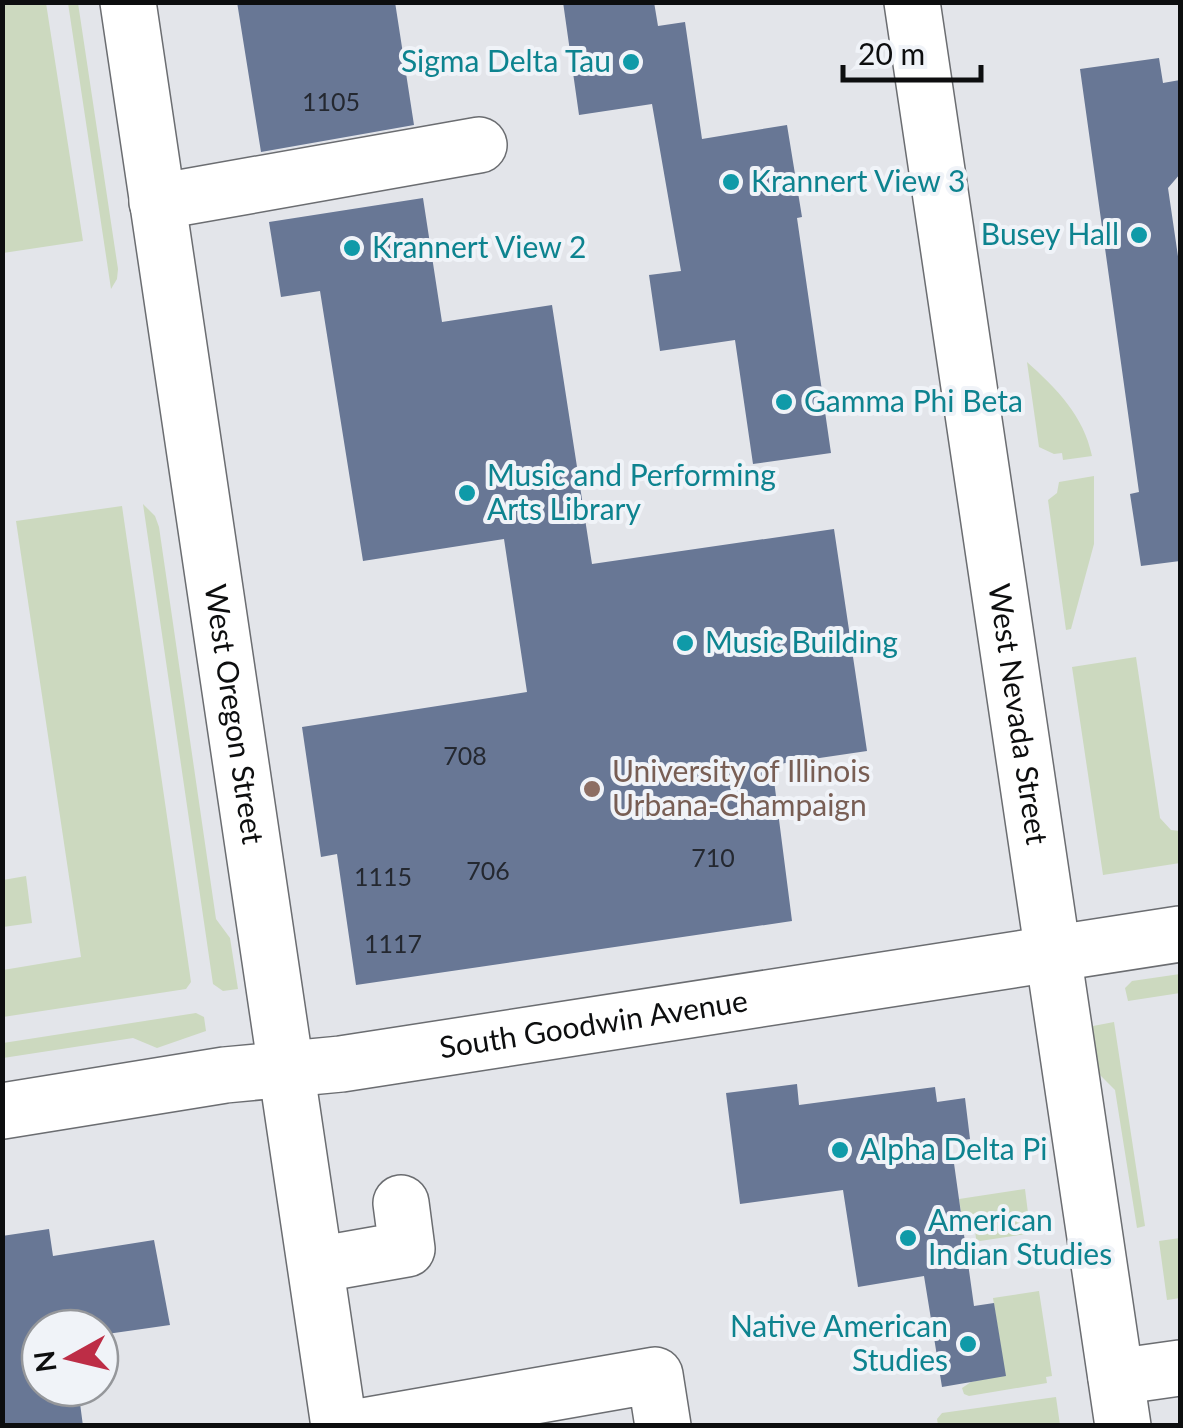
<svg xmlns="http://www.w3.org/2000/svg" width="1183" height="1428" font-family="Lato,sans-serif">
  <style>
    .green { fill: #ccd9bf }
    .building { fill: #687795 }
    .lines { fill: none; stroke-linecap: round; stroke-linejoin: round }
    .minor-casing { stroke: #6b6d71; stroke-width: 58 }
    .minor { stroke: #fff; stroke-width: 55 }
    .culture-dot { fill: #0f9aa8; stroke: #f0f3f8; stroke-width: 4 }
    .education-dot { fill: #8d6e63; stroke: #f0f3f8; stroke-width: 4 }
    .labels { text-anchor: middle; stroke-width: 8; stroke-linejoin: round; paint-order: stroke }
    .number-label { font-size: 25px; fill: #242830 }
    .culture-label { font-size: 30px; fill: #0d838f; stroke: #f0f3f8; text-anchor: start }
    .street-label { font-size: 30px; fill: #0d0e0f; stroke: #f0f3f8 }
    .education-label { font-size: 30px; fill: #785e54; stroke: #f0f3f8; text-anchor: start }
  </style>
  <rect width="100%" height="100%" fill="#e3e5ea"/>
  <path class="green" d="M 2,3 L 46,3 L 83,241 L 3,253 Z
    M 68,3 L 78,3 L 118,269 L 117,279 L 111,289 Z
    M 1027,362 C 1056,388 1084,416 1092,456 L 1063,460 L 1062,453 L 1054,454 L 1039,447 Z
    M 1094,476 L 1094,544 L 1071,629 L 1066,630 L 1048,500 L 1057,493 L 1059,482 Z
    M 143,504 L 155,516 L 159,527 L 216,919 L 230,938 L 238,989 L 223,991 L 213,984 Z
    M 122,506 L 191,982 L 186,989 L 3,1017 L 3,970 L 81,957 L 16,521 Z
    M 1136,657 L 1160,818 L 1171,830 L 1180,831 L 1180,863 L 1103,875 L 1072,667 Z
    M 26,876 L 32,923 L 3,927 L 3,880 Z
    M 1180,974 L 1180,993 L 1128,1001 L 1125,988 L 1132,981 Z
    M 196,1013 L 204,1017 L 206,1031 L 157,1048 L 133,1038 L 3,1058 L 3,1043 Z
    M 1114,1022 L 1145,1226 L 1137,1228 L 1115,1090 L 1099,1074 L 1091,1039 L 1093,1026 Z
    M 1025,1189 L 1030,1229 L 1026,1234 L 980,1241 L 976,1239 L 975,1229 L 964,1230 L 959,1199 Z
    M 1180,1238 L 1180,1298 L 1167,1300 L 1159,1241 Z
    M 1039,1291 L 1052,1376 L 1046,1377 L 1047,1383 L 969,1396 L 964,1394 L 962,1388 L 971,1382 L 1005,1375 L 993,1298 Z
    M 1056,1397 L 1060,1425 L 938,1425 L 937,1419 L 942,1413 Z"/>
  <path class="building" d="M 237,2 L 395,2 L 414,125 L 261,152 Z
    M 563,2 L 654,2 L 658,26 L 685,22 L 702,139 L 787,125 L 802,217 L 797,218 L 831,453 L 753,464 L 735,340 L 660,351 L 649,275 L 681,271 L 652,104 L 579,115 Z
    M 1159,58 L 1163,83 L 1180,80 L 1180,174 L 1168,188 L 1180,270 L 1180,561 L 1141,566 L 1130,494 L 1139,492 L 1080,69 Z
    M 423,198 L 442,322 L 552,305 L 592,564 L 834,529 L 867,751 L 772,765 L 792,921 L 356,985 L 337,854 L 321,857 L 302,727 L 527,692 L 504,539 L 363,561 L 320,291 L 281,297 L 269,222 Z
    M 797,1084 L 799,1105 L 935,1087 L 937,1102 L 965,1098 L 970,1139 L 951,1142 L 974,1306 L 994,1303 L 1006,1376 L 942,1387 L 924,1276 L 858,1287 L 843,1190 L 740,1204 L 726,1093 Z
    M 49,1229 L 53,1256 L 154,1240 L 170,1325 L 100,1335 L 100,1328 L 40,1328 L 40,1388 L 78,1388 L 83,1426 L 2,1426 L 2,1236 Z"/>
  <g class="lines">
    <g class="minor-casing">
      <g id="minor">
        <path id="s1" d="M 128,2 L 339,1426"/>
        <path id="s2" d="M 912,2 L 1123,1426"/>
        <path d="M 157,202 L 479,145"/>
        <path id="s3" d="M 2,1111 L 225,1075 L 341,1064 L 1180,934"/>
        <path d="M 316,1265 L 407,1249 L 401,1203"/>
        <path d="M 1116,1377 L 1180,1368"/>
        <path d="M 363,1426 L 655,1375 L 663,1426"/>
      </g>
    </g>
    <use href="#minor" class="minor"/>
  </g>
  <g class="culture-dot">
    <circle cx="631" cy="62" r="10"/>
    <circle cx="731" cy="182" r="10"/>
    <circle cx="1139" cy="235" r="10"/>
    <circle cx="352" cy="248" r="10"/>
    <circle cx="784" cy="402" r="10"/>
    <circle cx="467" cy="493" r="10"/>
    <circle cx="685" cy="643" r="10"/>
    <circle cx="840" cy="1150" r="10"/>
    <circle cx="908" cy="1238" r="10"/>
    <circle cx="968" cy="1344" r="10"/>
  </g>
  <circle class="education-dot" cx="592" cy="789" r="10"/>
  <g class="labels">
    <g class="number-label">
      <text x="331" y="111">1105</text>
      <text x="465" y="765">708</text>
      <text x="713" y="867">710</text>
      <text x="488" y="880">706</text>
      <text x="383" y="886">1115</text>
      <text x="393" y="953">1117</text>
    </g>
    <g class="culture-label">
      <text x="611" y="72" text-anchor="end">Sigma Delta Tau</text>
      <text x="751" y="192">Krannert View 3</text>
      <text x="1119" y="245" text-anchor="end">Busey Hall</text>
      <text x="372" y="258">Krannert View 2</text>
      <text x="804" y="412">Gamma Phi Beta</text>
      <text x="487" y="486">Music and Performing<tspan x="487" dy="34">Arts Library</tspan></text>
      <text x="705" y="653">Music Building</text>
      <text x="860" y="1160">Alpha Delta Pi</text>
      <text x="928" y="1231">American<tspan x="928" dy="34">Indian Studies</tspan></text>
      <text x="948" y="1337" text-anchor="end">Native American<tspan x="948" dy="34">Studies</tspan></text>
    </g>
    <g class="street-label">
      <text dy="10" stroke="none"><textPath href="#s1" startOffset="720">West Oregon Street</textPath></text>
      <text dy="10" stroke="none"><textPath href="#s2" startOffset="720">West Nevada Street</textPath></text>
      <text dy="10" stroke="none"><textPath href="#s3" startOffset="598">South Goodwin Avenue</textPath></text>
    </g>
    <g class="education-label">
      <text x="612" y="782">University of Illinois<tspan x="612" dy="34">Urbana-Champaign</tspan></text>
    </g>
  </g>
  <rect width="1183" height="1428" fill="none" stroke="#0d0e0f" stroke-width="10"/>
  <g transform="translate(70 1358) rotate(262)"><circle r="48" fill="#f0f3f8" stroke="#95979b" stroke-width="2.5"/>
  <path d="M0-8L18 38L0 25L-18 38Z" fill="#bd2d46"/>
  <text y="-15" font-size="28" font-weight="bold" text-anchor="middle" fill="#0d0e0f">N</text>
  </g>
  <path d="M843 65v15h138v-15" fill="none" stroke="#0d0e0f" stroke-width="5"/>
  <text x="858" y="65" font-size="30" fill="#0d0e0f" stroke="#f0f3f8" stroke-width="8" paint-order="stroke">20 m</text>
</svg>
